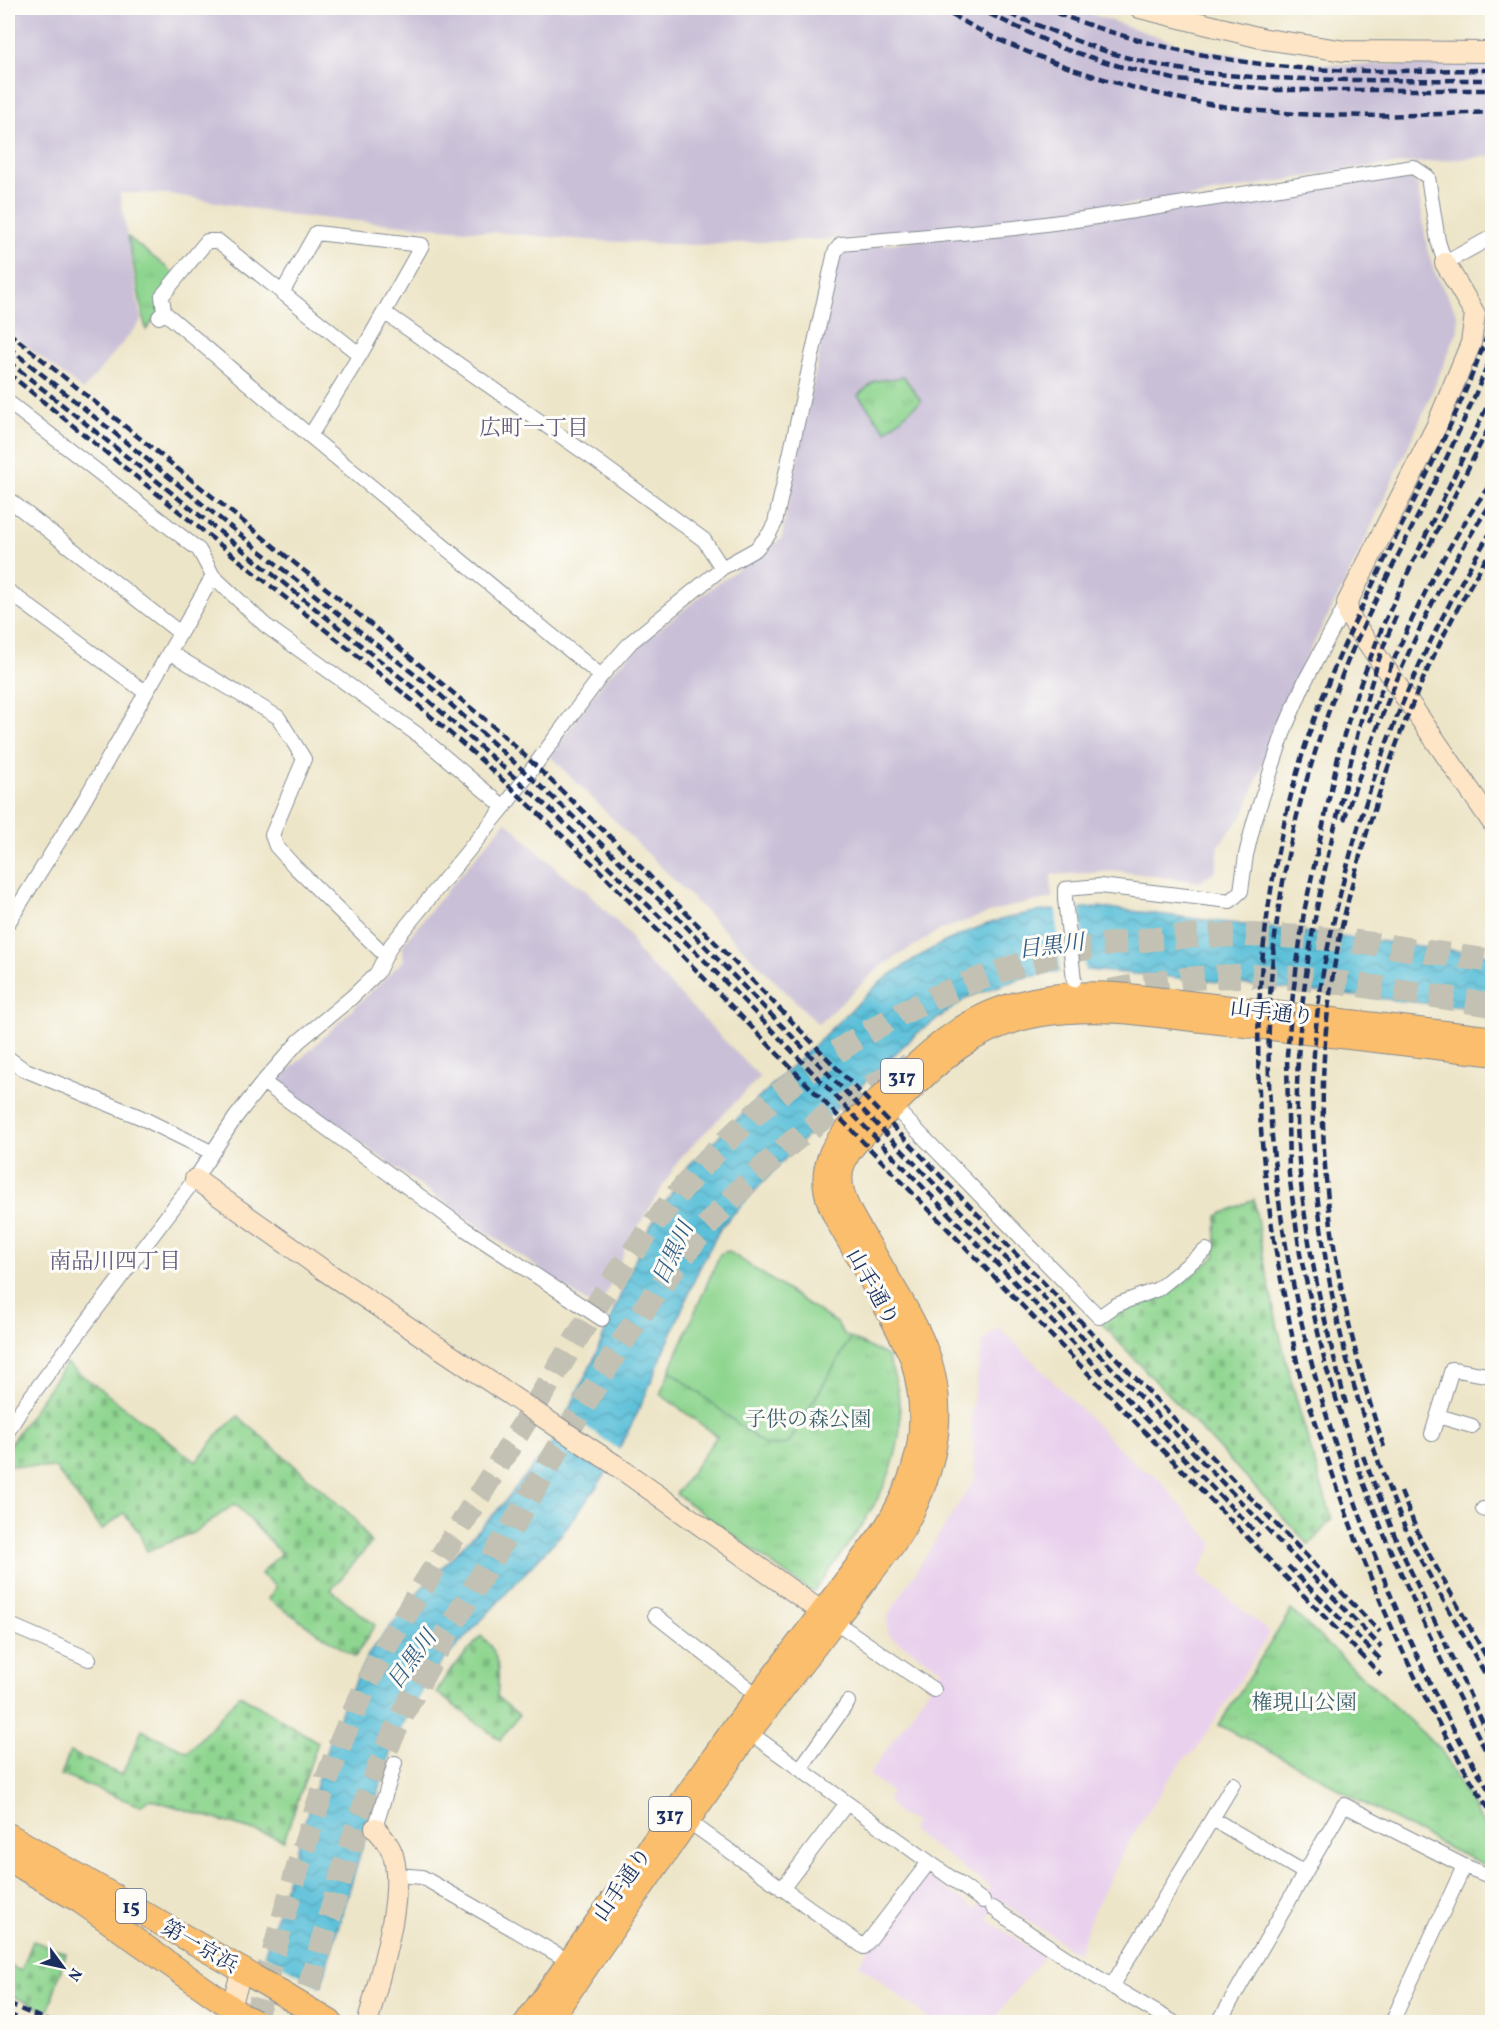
<svg xmlns="http://www.w3.org/2000/svg" width="1500" height="2030" font-family="Vollkorn,'Noto Serif JP',serif">
  <style>
    .built { fill: #e9d1ed }
    .industrial { fill: #c9bfd7 }
    .cemetery { fill: url(#cemetery-stones); stroke: #548276; stroke-width: 1.5 }
    .park { fill: url(#park-tufts); stroke: #548276; stroke-width: 1.5 }
    .pitch { fill: #8ed58f; stroke: #548276; stroke-width: 1.5 }
    .water { fill: url(#water-waves); stroke: #3b789c; stroke-width: 1.5 }
    .pier { fill: #ede5c8 }
    .lines { fill: none; stroke-linecap: round; stroke-linejoin: round }
    .highway-tunnel { stroke: #c3c1b3; stroke-width: 24; stroke-dasharray: 24 12; stroke-linecap: butt }
    .street-casing { stroke: #848a93; stroke-width: 16 }
    .secondary-casing { stroke: #848a93; stroke-width: 22 }
    .primary-casing { stroke: #848a93; stroke-width: 23 }
    .highway-casing { stroke: #848a93; stroke-width: 26 }
    .street { stroke: #fff; stroke-width: 14 }
    .secondary { stroke: #fde5c5; stroke-width: 20 }
    .primary { stroke: #fabe6d; stroke-width: 21 }
    .highway { stroke: #fabe6d; stroke-width: 24 }
    .rail { stroke: #1b2f5e; stroke-width: 4.5; stroke-dasharray: 9 4.5; stroke-linecap: butt }
    .street-bridge-casing { stroke: #848a93; stroke-width: 16; stroke-linecap: butt }
    .secondary-bridge-casing { stroke: #848a93; stroke-width: 22; stroke-linecap: butt }
    .highway-bridge-casing { stroke: #848a93; stroke-width: 26; stroke-linecap: butt }
    .street-bridge { stroke: #fff; stroke-width: 14 }
    .secondary-bridge { stroke: #fde5c5; stroke-width: 20 }
    .highway-bridge { stroke: #fabe6d; stroke-width: 24 }
    .labels { text-anchor: middle; stroke-width: 6; stroke-linejoin: round; paint-order: stroke }
    .shield { fill: #fdfcf7; stroke: #5f6c8c; stroke-width: 1.5 }
    .shield-label { font-size: 20px; font-weight: bold; fill: #1b2f5e }
    .street-label { font-size: 21px; fill: #1b2f5e; stroke: #fdfcf7 }
    .park-label { font-size: 21px; fill: #3e616d; stroke: #fdfcf7 }
    .neighbourhood-label { font-size: 22px; fill: #625981; stroke: #fdfcf7 }
    .water-label { font-size: 22px; font-style: italic; fill: #2e5a83; stroke: #fdfcf7 }
  </style>
  <defs>
    <pattern id="cemetery-stones" width="16" height="16" patternUnits="userSpaceOnUse" patternTransform="scale(1.5)"><rect width="16" height="16" fill="#8ed58f"/><path d="M2 7V4a2 2 0 0 1 4 0v3zM10 15v-3a2 2 0 0 1 4 0v3z" fill="#7ab77e"/></pattern>
    <pattern id="park-tufts" width="24" height="20" patternUnits="userSpaceOnUse" patternTransform="scale(1.5)"><rect width="24" height="20" fill="#8ed58f"/><path d="M3 7l-1-3M5 7V3M7 7l1-3M15 17l-1-3M17 17v-4M19 17l1-3" fill="none" stroke="#7ab77e"/></pattern>
    <pattern id="water-waves" width="16" height="10" patternUnits="userSpaceOnUse" patternTransform="scale(1.5)"><rect width="16" height="10" fill="#5bc0d9"/><path d="M0 5q4-4 8 0t8 0" fill="none" stroke="#4a9cb3"/></pattern>
  </defs>
  <rect width="100%" height="100%" fill="#fdfcf7"/>
  <filter id="ink" filterUnits="userSpaceOnUse"><feTurbulence type="fractalNoise" baseFrequency=".0167" numOctaves="2"/><feDisplacementMap in="SourceGraphic" scale="12" xChannelSelector="R" yChannelSelector="G"/><feConvolveMatrix kernelMatrix="1 2 1 2 8 2 1 2 1" color-interpolation-filters="sRGB"/></filter>
  <filter id="wash" filterUnits="userSpaceOnUse"><feTurbulence type="fractalNoise" baseFrequency=".008" numOctaves="4" result="noise"/><feDisplacementMap in="SourceGraphic" scale="24" xChannelSelector="R" yChannelSelector="G"/><feGaussianBlur stdDeviation="1.35" result="paint"/><feColorMatrix in="noise" values="0 0 0 0 0 0 0 0 0 0 0 0 0 0 0 0 0 1.4 0 .05"/><feComposite in="paint" operator="in"/></filter>
  <g filter="url(#wash)">
    <rect width="100%" height="100%" fill="#ede5c8"/>
    <path class="built" d="M 999,1327 L 1138,1467 L 1155,1475 L 1214,1544 L 1198,1573 L 1270,1633 L 1195,1751 L 1186,1757 L 1168,1780 L 1129,1841 L 1092,1915 L 1078,1954 L 999,1900 L 987,1919 L 1043,1957 L 991,2022 L 933,2022 L 858,1964 L 924,1874 L 975,1909 L 990,1887 L 910,1830 L 915,1822 L 898,1814 L 891,1806 L 887,1799 L 891,1792 L 869,1775 L 942,1670 L 888,1635 L 887,1618 L 975,1478 L 971,1413 L 983,1340 Z"/>
    <path class="industrial" d="M 8,8 L 1074,8 L 1185,46 L 1281,62 L 1354,65 L 1492,63 L 1492,156 L 1356,168 L 1191,197 L 1060,213 L 904,236 L 695,245 L 599,241 L 295,216 L 170,194 L 120,193 L 141,321 L 83,390 L 8,331 Z
      M 1406,173 L 1418,186 L 1427,248 L 1434,271 L 1458,316 L 1458,330 L 1418,425 L 1346,581 L 1297,675 L 1244,814 L 1219,845 L 1216,870 L 1200,882 L 1117,871 L 1051,875 L 1052,898 L 1004,908 L 940,930 L 880,967 L 818,1024 L 550,756 L 604,680 L 646,639 L 714,586 L 781,539 L 839,258 L 850,249 Z
      M 506,821 L 564,876 L 584,889 L 628,933 L 639,953 L 760,1077 L 680,1158 L 627,1245 L 599,1311 L 277,1084 L 287,1072 L 404,960 L 402,946 L 434,906 Z"/>
    <path class="cemetery" d="M 1254,1199 C 1269,1309 1299,1414 1332,1519 L 1309,1545 L 1101,1323 L 1125,1307 L 1178,1287 L 1215,1257 L 1217,1216 Z
      M 66,1363 L 196,1462 L 220,1432 L 238,1416 L 353,1517 L 371,1543 L 331,1590 L 375,1625 L 355,1657 L 268,1599 L 276,1587 L 261,1574 L 281,1553 L 235,1504 L 195,1532 L 147,1551 L 138,1531 L 124,1513 L 102,1530 L 55,1468 L 8,1465 L 8,1447 Z
      M 481,1636 C 500,1650 500,1675 497,1697 L 519,1715 L 500,1740 L 436,1692 L 447,1675 Z
      M 240,1695 L 318,1742 L 284,1840 L 150,1799 L 140,1806 L 61,1775 L 70,1752 L 122,1775 L 142,1730 L 188,1752 Z
      M 33,1941 L 66,1953 L 48,2012 L 8,1994 L 8,1965 L 21,1971 Z"/>
    <path class="park" d="M 128,237 L 176,275 L 161,311 L 146,330 Z
      M 904,377 L 921,401 L 886,431 L 858,395 L 875,381 Z
      M 728,1251 L 836,1323 L 845,1335 L 887,1356 C 928,1452 867,1518 814,1591 L 808,1590 L 676,1494 L 717,1436 L 660,1394 L 720,1254 Z
      M 1291,1610 L 1441,1750 L 1481,1820 L 1492,1837 L 1492,1868 L 1454,1851 L 1350,1796 L 1323,1779 L 1219,1725 Z"/>
    <path class="pitch" d="M 728,1251 L 836,1323 L 845,1335 L 851,1338 L 788,1444 L 766,1446 L 670,1370 L 720,1254 Z"/>
    <path class="water" d="M 1099,907 L 1492,955 L 1492,1010 L 1151,975 L 1073,969 L 1022,978 L 968,997 L 915,1035 L 797,1146 L 721,1227 L 699,1269 L 639,1410 L 605,1475 L 565,1530 L 433,1672 L 394,1740 L 310,2022 L 244,2022 L 333,1729 L 368,1655 L 420,1590 L 496,1512 L 551,1445 L 594,1359 L 646,1233 L 689,1165 L 878,984 C 926,949 971,924 1030,913 C 1052,909 1076,909 1099,907 Z"/>
    <path class="pier" d="M 1080,906 L 1085,973 L 1073,972 L 1060,974 L 1056,908 Z
      M 568,1414 L 621,1451 L 608,1473 L 554,1437 Z
      M 263,1954 L 323,1989 L 313,2022 L 242,2022 Z"/>
  </g>
  <g filter="url(#ink)">
    <g class="lines">
      <path class="highway-tunnel" d="M 1109,991 C 1156,982 1203,975 1251,976 C 1332,978 1412,993 1492,1005
        M 254,2022 C 280,1933 302,1842 336,1755 C 350,1717 368,1682 386,1646 L 609,1286 C 639,1243 670,1200 706,1162 C 811,1050 952,971 1104,945 C 1162,936 1222,934 1281,936 C 1352,938 1423,952 1492,961
        M 299,2022 C 324,1939 345,1853 377,1772 C 413,1682 468,1599 518,1517 C 591,1395 659,1262 766,1165 C 809,1125 858,1093 909,1065"/>
      <g class="street-casing">
        <path id="street" d="M 282,293 L 316,233 L 422,245 L 360,355 L 310,436
          M 164,312 L 162,296 L 207,241 L 218,241 L 360,355
          M 384,312 L 598,462 L 704,540 L 722,568
          M 159,317 L 164,312 L 310,436 L 601,676
          M 8,402 L 199,550 L 213,576 L 81,806 L 8,923
          M 8,499 L 180,633
          M 213,576 L 265,625 L 421,737 L 504,807
          M 8,591 L 145,692
          M 169,652 L 278,717 L 304,759 L 272,835 L 276,846 L 294,866 L 385,955
          M 1065,899 L 1065,889 L 1100,886 L 1230,901 L 1241,891 L 1246,855 L 1254,822 L 1285,728 L 1305,681 L 1347,603
          M 8,1058 L 23,1069 L 140,1117 L 211,1152
          M 263,1082 L 465,1229 L 602,1319
          M 894,1107 L 1099,1317 L 1116,1305 L 1158,1289 L 1206,1250
          M 1438,1416 L 1472,1426
          M 8,1431 L 22,1408 L 195,1179 L 235,1118 L 263,1082 L 299,1041 L 351,998 L 377,973 L 391,945 L 504,807 L 601,676 L 631,642 L 722,568 L 756,549 L 769,534 L 775,523 L 835,252 L 841,244 L 1015,228 L 1083,219 L 1413,167 L 1428,177 L 1438,241 L 1445,263 L 1492,237
          M 1432,1434 L 1452,1369 L 1492,1376
          M 1483,1509 L 1492,1512
          M 655,1615 L 757,1695
          M 830,1618 L 934,1690
          M 8,1624 L 89,1659
          M 750,1733 L 983,1901
          M 800,1769 L 848,1702
          M 1213,1819 L 1305,1873
          M 688,1821 L 864,1947 L 929,1862
          M 375,1828 L 395,1763
          M 397,1875 L 422,1877 L 569,1961
          M 782,1889 L 847,1803
          M 993,1908 C 1051,1950 1111,1987 1173,2022
          M 1111,1987 L 1233,1784
          M 1219,2022 L 1344,1805 L 1464,1866
          M 1392,2022 L 1464,1866 L 1492,1877"/>
      </g>
      <g class="secondary-casing">
        <path id="secondary" d="M 1140,8 L 1265,39 L 1345,51 L 1492,52
          M 1445,263 L 1475,314 L 1471,343 L 1436,427 L 1347,603 L 1349,616 L 1492,822
          M 195,1179 L 322,1269 L 559,1428
          M 614,1464 L 822,1612
          M 226,2022 L 242,1971
          M 368,2022 C 378,1978 404,1903 394,1859 C 392,1847 383,1837 375,1828"/>
      </g>
      <g class="primary-casing">
        <path id="primary" d="M 525,2022 L 734,1726 L 882,1531 C 918,1474 930,1425 911,1359 C 895,1323 874,1289 855,1254 C 843,1232 826,1209 824,1184 C 823,1173 826,1162 830,1152 C 840,1131 861,1114 878,1098 C 916,1063 952,1024 1002,1007 C 1043,993 1081,991 1124,994 L 1492,1037
          M 550,2022 L 750,1733 L 895,1544 C 932,1488 952,1420 929,1355 C 917,1320 892,1284 874,1251 C 862,1230 843,1205 842,1181 C 840,1153 867,1134 885,1116 C 909,1093 932,1068 959,1049 C 1009,1013 1068,1009 1128,1013 L 1492,1055"/>
      </g>
      <g class="highway-casing">
        <path id="highway" d="M 8,1835 L 254,1977
          M 8,1859 L 80,1901 L 243,2016
          M 313,2012 L 330,2022"/>
      </g>
      <use href="#street" class="street"/>
      <use href="#secondary" class="secondary"/>
      <use href="#primary" class="primary"/>
      <use href="#highway" class="highway"/>
      <path class="rail" d="M 939,8 C 958,18 976,29 995,38 C 1086,79 1184,106 1284,113 C 1353,118 1423,115 1492,112
        M 977,8 L 1061,48 L 1122,67 L 1178,80 L 1277,90 L 1492,90
        M 998,8 L 1014,16 C 1051,30 1088,47 1125,57 C 1185,74 1249,78 1310,79 C 1371,81 1432,80 1492,80
        M 1044,8 C 1119,39 1197,57 1278,66 C 1349,74 1422,70 1492,70
        M 1492,322 C 1479,359 1464,396 1447,432 C 1397,541 1336,644 1301,759 C 1246,945 1247,1120 1287,1309 C 1292,1332 1295,1356 1301,1379 C 1309,1404 1318,1429 1326,1454 C 1368,1583 1419,1700 1492,1814
        M 8,332 L 379,631 L 501,733 L 628,854 L 749,977 L 1380,1632
        M 8,347 L 368,638 L 437,692 L 561,805 L 675,915 L 1381,1647
        M 1492,353 C 1453,456 1397,551 1352,651 C 1337,686 1324,723 1313,759 C 1232,1015 1270,1272 1361,1518 C 1396,1615 1437,1707 1492,1795
        M 8,361 L 420,693 L 553,812 L 710,966 L 1259,1536
        M 8,373 L 413,701 L 480,759 L 597,868 L 1381,1675
        M 1492,396 L 1383,625 L 1357,693 L 1340,748 L 1304,912 L 1293,994 L 1287,1055 L 1289,1174 L 1300,1254 L 1326,1367 L 1363,1482 L 1389,1547 L 1452,1684 L 1492,1763
        M 1492,530 C 1421,644 1370,768 1339,899 C 1331,932 1323,966 1319,1000 C 1296,1177 1337,1378 1410,1539 C 1416,1554 1426,1568 1433,1582 C 1450,1612 1467,1642 1484,1672 L 1492,1685
        M 1423,558 L 1492,421
        M 1369,722 C 1401,637 1439,555 1492,482
        M 1344,820 C 1382,709 1425,600 1492,502
        M 1346,1404 C 1326,1328 1307,1252 1300,1173 C 1288,1042 1312,912 1345,786 C 1359,728 1372,667 1398,612
        M 1384,1447 C 1336,1305 1310,1152 1329,1002 C 1337,937 1354,872 1374,810 C 1403,717 1441,631 1492,549
        M 1363,1456 L 1398,1544 L 1492,1742
        M 1401,1492 L 1420,1538 L 1492,1667
        M 1288,1566 L 1381,1660
        M 8,2004 L 51,2022
        M 8,2014 L 26,2022"/>
      <g class="street-bridge-casing">
        <path id="street-bridge" d="M 1065,899 L 1074,980"/>
      </g>
      <g class="secondary-bridge-casing">
        <path id="secondary-bridge" d="M 559,1428 L 614,1464"/>
      </g>
      <g class="highway-bridge-casing">
        <path id="highway-bridge" d="M 254,1977 L 313,2012
          M 243,2016 L 255,2022"/>
      </g>
      <use href="#street-bridge" class="street-bridge"/>
      <use href="#secondary-bridge" class="secondary-bridge"/>
      <use href="#highway-bridge" class="highway-bridge"/>
    </g>
  </g>
  <g class="labels">
    <g class="shield">
      <rect x="881" y="1059" width="42" height="34" rx="4.5"/>
      <rect x="649" y="1797" width="42" height="34" rx="4.5"/>
      <rect x="116" y="1889" width="30" height="34" rx="4.5"/>
    </g>
    <g class="shield-label">
      <text x="902" y="1083">317</text>
      <text x="670" y="1821">317</text>
      <text x="131" y="1913">15</text>
    </g>
    <g class="street-label">
      <text transform="translate(1272 1012) rotate(7)" y="7">山手通り</text>
      <text transform="translate(873 1287) rotate(61)" y="7">山手通り</text>
      <text transform="translate(622 1884) rotate(-55)" y="7">山手通り</text>
      <text transform="translate(200 1946) rotate(30)" y="7">第一京浜</text>
    </g>
    <g class="park-label">
      <text x="808" y="1426">子供の森公園</text>
      <text x="1304" y="1709">権現山公園</text>
    </g>
    <g class="neighbourhood-label">
      <text x="534" y="435">広町一丁目</text>
      <text x="115" y="1268">南品川四丁目</text>
    </g>
    <g class="water-label">
      <text transform="translate(1051 945) rotate(-7)" y="8">目黒川</text>
      <text transform="translate(672 1253) rotate(-65)" y="8">目黒川</text>
      <text transform="translate(411 1659) rotate(-54)" y="8">目黒川</text>
    </g>
  </g>
  <rect width="1500" height="2030" fill="none" stroke="#fdfcf7" stroke-width="30"/>
  <g transform="translate(63 1967) rotate(123)" stroke="#fdfcf7" stroke-width="4.5" paint-order="stroke">
  <path d="M0-4.5L10 22L0 15L-10 22Z" fill="#1b2f5e"/>
  <text y="-9" font-size="16" font-weight="bold" text-anchor="middle" fill="#1b2f5e">N</text>
  </g>
</svg>
